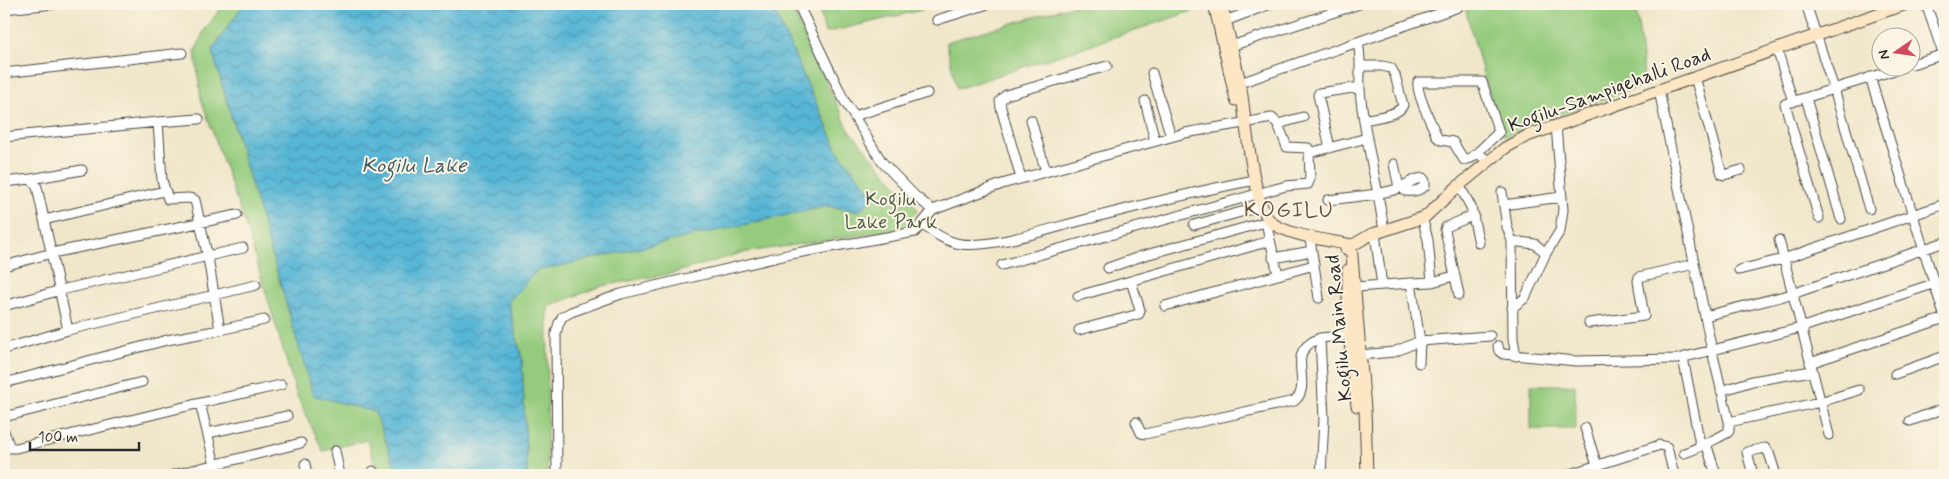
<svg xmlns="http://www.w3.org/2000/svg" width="1949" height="479" font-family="Mynerve,sans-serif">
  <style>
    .green { fill: #94cb7d; stroke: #607b54 }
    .water { fill: url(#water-waves); stroke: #417080 }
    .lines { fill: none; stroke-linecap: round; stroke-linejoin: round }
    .street-casing { stroke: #494743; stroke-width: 11 }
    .secondary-casing { stroke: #494743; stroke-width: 13 }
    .street { stroke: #fff; stroke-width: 9 }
    .secondary { stroke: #fce6c4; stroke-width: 11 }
    .labels { text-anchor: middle; stroke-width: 4; stroke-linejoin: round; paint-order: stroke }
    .street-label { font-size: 20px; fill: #2b2b2b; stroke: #fcf5e5 }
    .park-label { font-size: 20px; fill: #4a5b44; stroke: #fcf5e5 }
    .water-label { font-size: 21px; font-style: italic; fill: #3a5c67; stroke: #fcf5e5 }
    .quarter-label { font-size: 22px; letter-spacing: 1px; fill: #6a5441; stroke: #fcf5e5 }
  </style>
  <defs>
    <pattern id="water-waves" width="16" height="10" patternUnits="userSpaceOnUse" patternTransform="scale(1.25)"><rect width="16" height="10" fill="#57b6d6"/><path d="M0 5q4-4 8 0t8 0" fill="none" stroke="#4894ae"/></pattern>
  </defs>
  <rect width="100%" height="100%" fill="#fcf5e5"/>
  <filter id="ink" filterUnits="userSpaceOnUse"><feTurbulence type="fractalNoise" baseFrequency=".02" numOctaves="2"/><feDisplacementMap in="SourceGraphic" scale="10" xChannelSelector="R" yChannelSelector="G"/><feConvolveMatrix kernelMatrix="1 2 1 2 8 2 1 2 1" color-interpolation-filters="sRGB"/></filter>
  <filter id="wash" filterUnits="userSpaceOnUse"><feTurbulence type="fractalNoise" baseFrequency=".0096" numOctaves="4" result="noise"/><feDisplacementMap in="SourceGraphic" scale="20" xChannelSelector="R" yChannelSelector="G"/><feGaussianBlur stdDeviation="1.12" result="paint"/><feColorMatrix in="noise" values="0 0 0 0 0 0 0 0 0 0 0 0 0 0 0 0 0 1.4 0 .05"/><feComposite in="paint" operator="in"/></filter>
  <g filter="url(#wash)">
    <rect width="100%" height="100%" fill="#f0e7ca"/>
    <path class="green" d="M 224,4 L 244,4 L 212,50 L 313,395 L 375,412 L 398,475 L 379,475 L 367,440 L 323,451 L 297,396 L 246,227 L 201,99 L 195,52 L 204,31 Z
      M 771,4 L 790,4 L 849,130 L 918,210 L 902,229 L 741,253 L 674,273 L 601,286 L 548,307 L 547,475 L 527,475 L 522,359 L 508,302 L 536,271 L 827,206 L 859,211 L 875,197 L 839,153 Z
      M 818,4 L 921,4 L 922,10 L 825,33 Z
      M 1079,4 L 1205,4 L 1205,7 L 957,89 L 946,42 Z
      M 1464,4 L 1636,4 L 1645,85 L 1561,114 L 1505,137 L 1484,77 Z
      M 1531,385 L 1575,385 L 1576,429 L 1531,429 Z"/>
    <path class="water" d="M 244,4 L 771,4 L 839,153 L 875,197 L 859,211 L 827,206 L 536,271 L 508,302 L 522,359 L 527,475 L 398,475 L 375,412 L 313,395 L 212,50 Z"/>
  </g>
  <g filter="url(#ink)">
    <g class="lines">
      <g class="street-casing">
        <path id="street" d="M 798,4 L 844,100 L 882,162 L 915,196 L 933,210
          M 1806,4 L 1834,89 L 1869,209
          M 1926,4 L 1945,59
          M 4,9 L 54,4
          M 937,20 L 988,4
          M 1225,21 L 1270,4
          M 1358,43 C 1362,59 1359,74 1360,90 C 1363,125 1371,159 1378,194 C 1384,192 1393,191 1399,188 C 1408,184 1412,179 1423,178 L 1425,181 L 1425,186 C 1419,191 1413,192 1405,191 L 1402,186
          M 1231,46 L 1359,4
          M 1777,49 L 1793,102
          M 1912,64 L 1945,54
          M 1361,66 L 1382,66 L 1391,68 L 1395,75 L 1403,105 C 1399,116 1375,117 1364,120
          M 4,73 L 182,53
          M 1152,73 L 1171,137
          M 1695,77 L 1722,174 L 1724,175 L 1741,170
          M 1870,77 L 1945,318
          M 1240,83 L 1458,7
          M 1659,90 L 1712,351 L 1729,422 L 1729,431 L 1727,433 C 1713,440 1698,449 1684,453
          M 1806,98 L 1841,219
          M 1145,101 L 1155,141
          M 854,116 L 927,93
          M 1031,120 L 1046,172
          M 158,122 L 199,119
          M 1278,124 L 1303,117
          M 4,137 L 158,122 L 162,180 L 168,199 L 189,198 L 195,200 L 208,258 L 220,330 L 167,340 L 4,383
          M 1330,148 L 1318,95 L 1319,93 L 1360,87
          M 1309,153 L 1367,138
          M 1477,153 L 1499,132 L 1482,82 L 1418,82 C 1416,94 1432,124 1437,137 L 1441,140 L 1453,142 L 1464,160 L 1471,158 L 1477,153 L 1489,161
          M 1394,164 L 1399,188
          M 1021,178 L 1001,108 L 1000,101 L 1006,95 L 1107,66
          M 31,179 L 82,170
          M 4,182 L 31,179 L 37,187 L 68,330
          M 1459,185 L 1471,207 L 1479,243
          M 1502,192 L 1507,227 L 1512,241 L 1535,244 L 1546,253
          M 1328,200 L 1378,194 L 1384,230
          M 1504,205 L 1561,197
          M 1422,217 L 1428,240 L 1432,282
          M 1819,218 L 1785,104 L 1901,68
          M 44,220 L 164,191
          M 1271,222 L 1267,227 L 1278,274
          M 921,224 C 933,232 946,242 961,244 C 993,248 1049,229 1080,221 C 1138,206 1196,191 1255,180
          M 1194,225 L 1263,206
          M 1375,234 L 1382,285
          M 1310,239 L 1319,298
          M 1779,240 L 1829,435
          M 1512,241 L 1513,339 L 1516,356
          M 1273,258 L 1312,251
          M 4,266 L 52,253 L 237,215
          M 1108,268 L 1142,256 L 1269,221
          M 1739,270 L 1783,259 L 1945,204
          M 1411,283 L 1432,282 L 1454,276
          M 1356,287 L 1411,283 L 1420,341 L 1490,336
          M 1459,295 L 1445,230 L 1446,227 L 1474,215
          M 1078,296 L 1270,241
          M 4,306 L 61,290 L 243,248
          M 1165,306 L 1314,265
          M 1512,308 L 1525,298 L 1546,253 L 1560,231 L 1563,210 L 1556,126
          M 1705,316 L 1792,294 L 1945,242
          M 1589,323 L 1644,316 L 1638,281 L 1639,277 L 1694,264
          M 220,330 L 264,320
          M 1079,330 L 1139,314 L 1140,310 L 1131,281
          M 1498,346 L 1499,351 L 1503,354 L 1576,361 L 1677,359 L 1800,328 L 1945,280
          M 4,349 L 68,330 L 256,285
          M 1360,355 L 1394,352 L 1420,341
          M 1683,358 L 1700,444
          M 1419,363 L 1420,341
          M 1810,363 L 1945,318
          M 1895,374 L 1945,356
          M 1721,391 L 1752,381 L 1812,371
          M 200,403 L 215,465
          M 4,417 L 142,382
          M 1910,421 L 1945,408
          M 1136,422 L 1141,433 L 1145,434 L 1294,401 C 1312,388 1291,360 1307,346 C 1310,342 1316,340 1320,338
          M 1729,422 L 1820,402 L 1859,390
          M 1585,428 L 1600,475
          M 4,431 L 10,448 L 16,448 L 200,403 L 281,385
          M 208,433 L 287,416
          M 1706,443 L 1716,475
          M 335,451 L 340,475
          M 305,464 L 307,475
          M 373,471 L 374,475
          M 1570,474 L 1660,445 L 1667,447 L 1674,475
          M 173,475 L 301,443
          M 557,475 L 556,333 L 559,323 L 562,317 L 571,312 L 621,294 L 791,254 L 915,232 L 933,210 L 1002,184 L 1185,133 L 1272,118 L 1278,124 L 1287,147 L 1308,148 L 1309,151 L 1310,178 L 1308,184 L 1286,186 L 1002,265
          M 1321,475 L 1324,419 L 1320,338 L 1350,335
          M 1753,475 L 1747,452 L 1765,448 L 1769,453 L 1776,475"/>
      </g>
      <g class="secondary-casing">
        <path id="secondary" d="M 1214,4 L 1236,100
          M 1222,4 C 1227,30 1234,56 1240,82 C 1245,111 1252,205 1271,222 C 1285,235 1332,241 1351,245 L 1365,409 L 1367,475
          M 1346,249 L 1370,235 L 1425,217 L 1456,188 L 1505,148 L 1527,136 L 1906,4
          M 1348,270 L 1348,324 L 1357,406"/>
      </g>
      <use href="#street" class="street"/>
      <use href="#secondary" class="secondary"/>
    </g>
  </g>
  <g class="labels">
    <g class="street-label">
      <text transform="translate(1609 89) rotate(-20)" y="7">Kogilu-Sampigehalli Road</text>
      <text transform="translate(1338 328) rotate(-95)" y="7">Kogilu Main Road</text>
    </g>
    <g class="park-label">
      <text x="891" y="205">Kogilu<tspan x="891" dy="23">Lake Park</tspan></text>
    </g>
    <g class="water-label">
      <text x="414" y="172">Kogilu Lake</text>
    </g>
    <g class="quarter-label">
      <text x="1289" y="217">KOGILU</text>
    </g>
  </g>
  <rect width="1949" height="479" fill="none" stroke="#fcf5e5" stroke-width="20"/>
  <g transform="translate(1896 52) rotate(257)"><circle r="24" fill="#fcf5e5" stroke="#a8a49b"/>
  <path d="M0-4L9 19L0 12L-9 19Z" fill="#d1495b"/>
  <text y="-8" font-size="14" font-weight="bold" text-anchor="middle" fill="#2b2b2b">N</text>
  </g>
  <path d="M30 442v8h109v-8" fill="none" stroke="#2b2b2b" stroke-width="2.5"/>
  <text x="38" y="442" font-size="15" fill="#2b2b2b" stroke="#fcf5e5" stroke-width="4" paint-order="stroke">100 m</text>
</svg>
